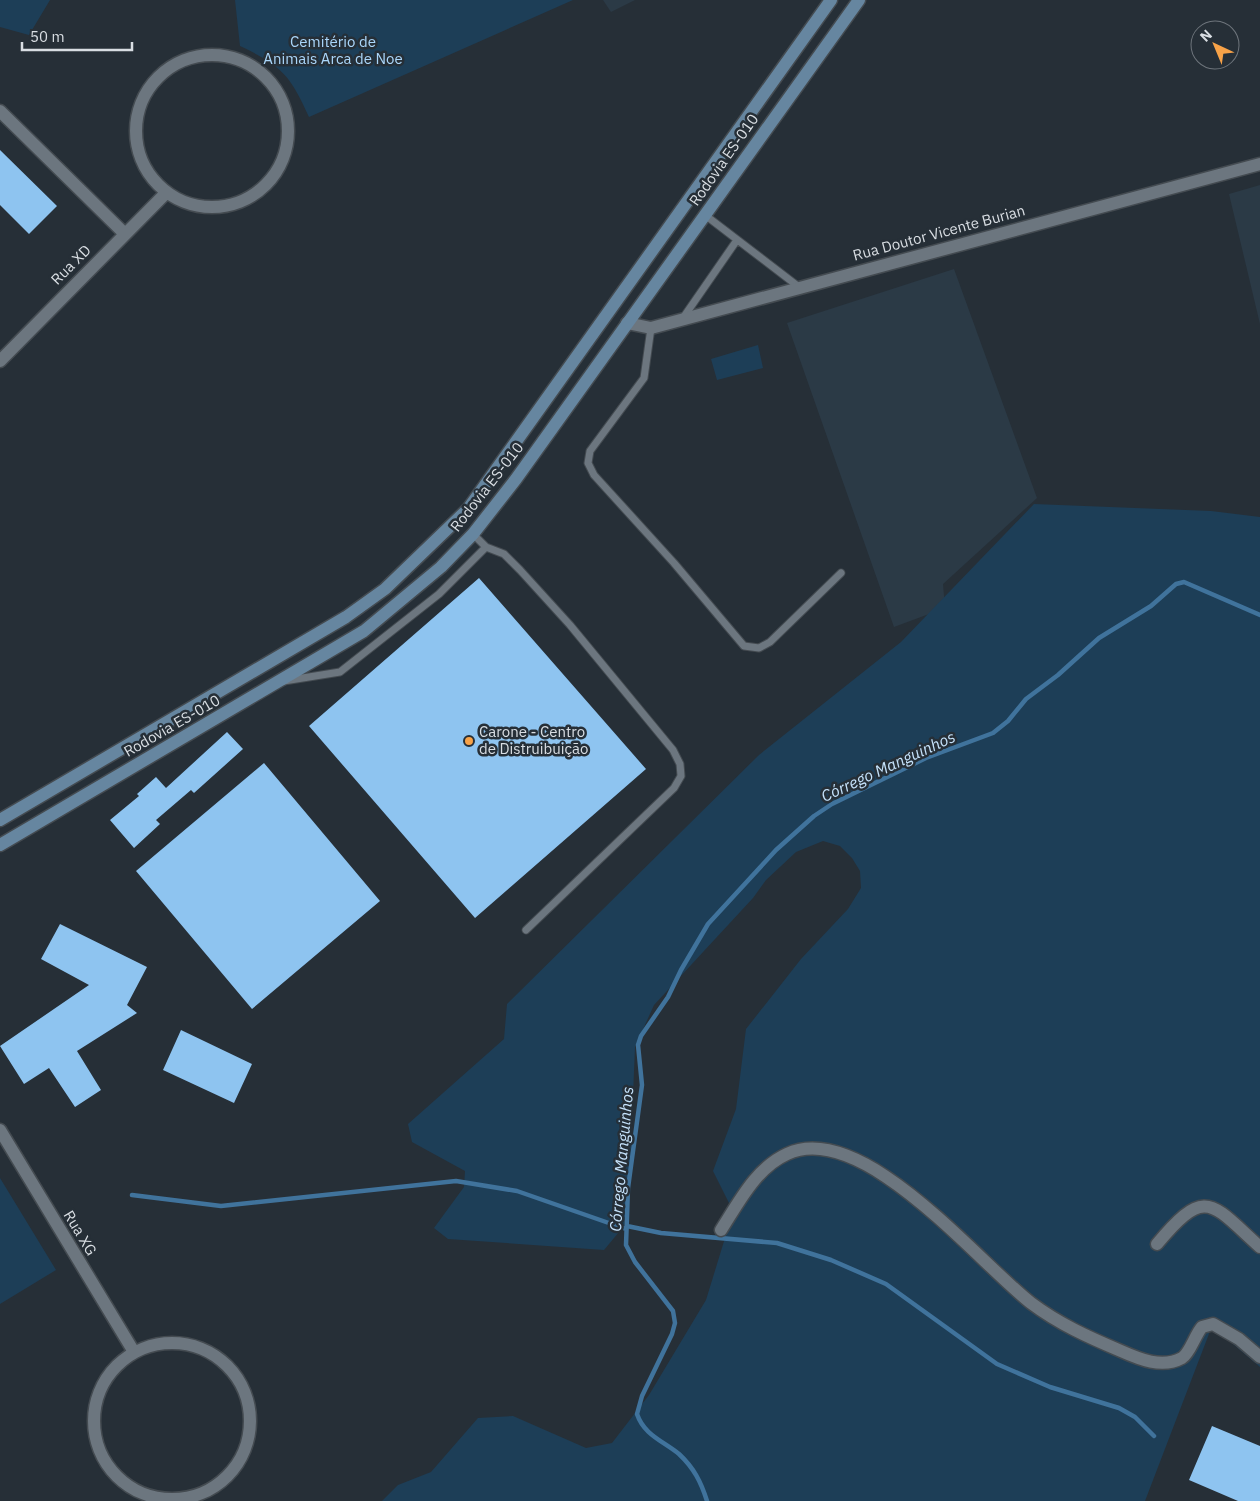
<svg xmlns="http://www.w3.org/2000/svg" width="1260" height="1501" font-family="'IBM Plex Sans',sans-serif">
  <style>
    .built { fill: #2b3a46 }
    .green { fill: #1d3e57 }
    .lines { fill: none; stroke-linecap: round; stroke-linejoin: round }
    .stream { stroke: #40739c; stroke-width: 4.5 }
    .building { fill: #8ec4f0 }
    .service-casing { stroke: #444b51; stroke-width: 9 }
    .minor-casing { stroke: #444b51; stroke-width: 15 }
    .secondary-casing { stroke: #444b51; stroke-width: 15 }
    .service { stroke: #6c767f; stroke-width: 7 }
    .minor { stroke: #6c767f; stroke-width: 12 }
    .secondary { stroke: #6686a0; stroke-width: 12 }
    .poi-dot { fill: #f7a248; stroke: #262f37; stroke-width: 2 }
    .labels { text-anchor: middle; stroke-width: 5; stroke-linejoin: round; paint-order: stroke }
    .park-label { font-size: 15px; fill: #aad6fa; stroke: #262f37 }
    .street-label { font-size: 15px; fill: #d9dee3; stroke: #262f37 }
    .poi-label { font-size: 15px; fill: #d9dee3; stroke: #262f37; text-anchor: start }
    .water-label { font-size: 16px; font-style: italic; fill: #c5e2fb; stroke: #262f37 }
  </style>
  <rect width="100%" height="100%" fill="#262f37"/>
  <path class="built" d="M 603,0 L 635,0 L 611,12 Z
    M 1260,185 L 1260,324 L 1229,194 Z
    M 954,269 L 1037,498 L 943,584 L 945,608 L 894,627 L 787,323 Z"/>
  <path class="green" d="M 0,0 L 50,0 L 29,35 L 0,27 Z
    M 235,0 L 573,0 L 309,117 C 290,75 282,66 240,46 Z
    M 758,345 L 763,368 L 717,380 L 711,359 Z
    M 1034,504 L 1211,511 L 1260,517 L 1260,1367 L 1212,1326 L 1145,1501 L 382,1501 L 398,1485 L 431,1472 L 478,1418 L 513,1416 L 586,1448 L 612,1443 L 649,1395 L 706,1300 L 729,1225 L 731,1207 L 713,1171 L 736,1109 L 746,1029 L 801,959 L 848,909 L 861,888 L 860,871 L 852,858 L 840,846 L 823,841 L 796,852 L 766,880 L 753,898 L 654,1005 L 635,1047 L 630,1168 L 624,1226 L 604,1250 L 448,1239 L 434,1228 L 464,1187 L 465,1171 L 412,1142 L 408,1124 L 504,1039 L 507,1004 L 759,755 L 901,642 Z
    M 0,1178 L 56,1270 L 0,1304 Z"/>
  <g class="lines">
    <path class="stream" d="M 132,1195 L 221,1206 L 456,1181 L 517,1191 L 626,1229
      M 627,1226 L 661,1233 L 777,1243 L 831,1260 L 886,1284 L 997,1364 L 1050,1387 L 1119,1408 L 1135,1417 L 1154,1436
      M 707,1501 C 701,1482 694,1468 679,1454 C 663,1441 644,1435 637,1414 L 642,1396 L 672,1334 L 675,1323 L 673,1311 L 635,1262 L 626,1245 L 628,1188 L 642,1085 L 638,1045 L 641,1036 L 668,997 L 681,970 L 708,924 L 776,850 L 814,816 L 832,804 L 926,758 L 993,733 L 1008,721 L 1026,699 L 1058,675 L 1099,638 L 1151,606 L 1176,584 L 1184,582 L 1260,615"/>
  </g>
  <path class="building" d="M 0,150 L 57,206 L 29,234 L 0,205 Z
    M 479,578 L 646,769 L 475,918 L 309,726 Z
    M 227,732 L 243,749 L 194,793 L 191,790 L 156,820 L 160,824 L 134,848 L 110,820 L 139,796 L 137,794 L 156,777 L 166,788 Z
    M 264,763 L 380,901 L 252,1009 L 136,871 Z
    M 60,924 L 147,967 L 127,1005 L 137,1013 L 77,1051 L 101,1090 L 75,1107 L 49,1068 L 24,1084 L 0,1046 L 89,985 L 41,959 Z
    M 181,1030 L 252,1064 L 234,1103 L 163,1070 Z
    M 1212,1426 L 1260,1446 L 1260,1501 L 1238,1501 L 1189,1480 Z"/>
  <g class="lines">
    <g class="service-casing">
      <path id="service" d="M 705,215 L 799,287
        M 683,318 L 737,240
        M 651,328 L 644,378 L 590,451 L 588,463 L 594,475 L 674,563 L 744,646 L 759,648 L 770,642 L 841,573
        M 486,547 L 504,554 L 520,570 L 570,625 L 673,750 L 680,764 L 681,776 L 674,788 L 526,930
        M 284,681 L 340,672 L 439,594 L 486,547 L 473,534"/>
    </g>
    <g class="minor-casing">
      <path id="minor" d="M136 131a76 76 0 1 1 152 0a76 76 0 1 1-152 0Z
        M 0,111 L 125,234
        M 627,323 L 651,328 L 1260,164
        M 0,361 L 166,193
        M 0,1130 L 134,1352
        M 721,1230 C 739,1202 756,1168 787,1154 C 862,1119 977,1261 1031,1303 C 1059,1324 1088,1337 1121,1351 C 1139,1359 1162,1369 1182,1358 C 1190,1353 1195,1335 1202,1327 L 1213,1324 L 1239,1339 L 1260,1357
        M 1157,1244 C 1206,1185 1211,1203 1260,1247
        M94 1421a78 78 0 1 1 156 0a78 78 0 1 1-156 0Z"/>
    </g>
    <g class="secondary-casing">
      <path id="secondary" d="M 0,820 L 346,617 L 385,589 L 468,509 L 831,0
        M 0,845 L 364,631 L 441,567 L 473,534 L 516,479 L 859,0"/>
    </g>
    <use href="#service" class="service"/>
    <use href="#minor" class="minor"/>
    <use href="#secondary" class="secondary"/>
  </g>
  <circle class="poi-dot" cx="469" cy="741" r="5"/>
  <g class="labels">
    <g class="park-label">
      <text x="333" y="47">Cemitério de<tspan x="333" dy="17">Animais Arca de Noe</tspan></text>
    </g>
    <g class="street-label">
      <text transform="translate(724 160) rotate(-55)" y="5">Rodovia ES-010</text>
      <text transform="translate(939 233) rotate(-15)" y="5">Rua Doutor Vicente Burian</text>
      <text transform="translate(71 265) rotate(-45)" y="5">Rua XD</text>
      <text transform="translate(487 487) rotate(-52)" y="5">Rodovia ES-010</text>
      <text transform="translate(172 726) rotate(-30)" y="5">Rodovia ES-010</text>
      <text transform="translate(80 1233) rotate(59)" y="5">Rua XG</text>
    </g>
    <g class="poi-label">
      <text x="479" y="737">Carone - Centro<tspan x="479" dy="17">de Distruibuição</tspan></text>
    </g>
    <g class="water-label">
      <text transform="translate(888 766) rotate(-25)" y="6">Córrego Manguinhos</text>
      <text transform="translate(621 1159) rotate(-85)" y="6">Córrego Manguinhos</text>
    </g>
  </g>
  <g transform="translate(1215 45) rotate(316)"><circle r="24" fill="#262f37" stroke="#6e757c"/>
  <path d="M0-4L9 19L0 12L-9 19Z" fill="#f7a248"/>
  <text y="-8" font-size="14" font-weight="bold" text-anchor="middle" fill="#d9dee3">N</text>
  </g>
  <path d="M22 42v8h110v-8" fill="none" stroke="#d9dee3" stroke-width="2.5"/>
  <text x="30" y="42" font-size="15" fill="#d9dee3" stroke="#262f37" stroke-width="4" paint-order="stroke">50 m</text>
</svg>
